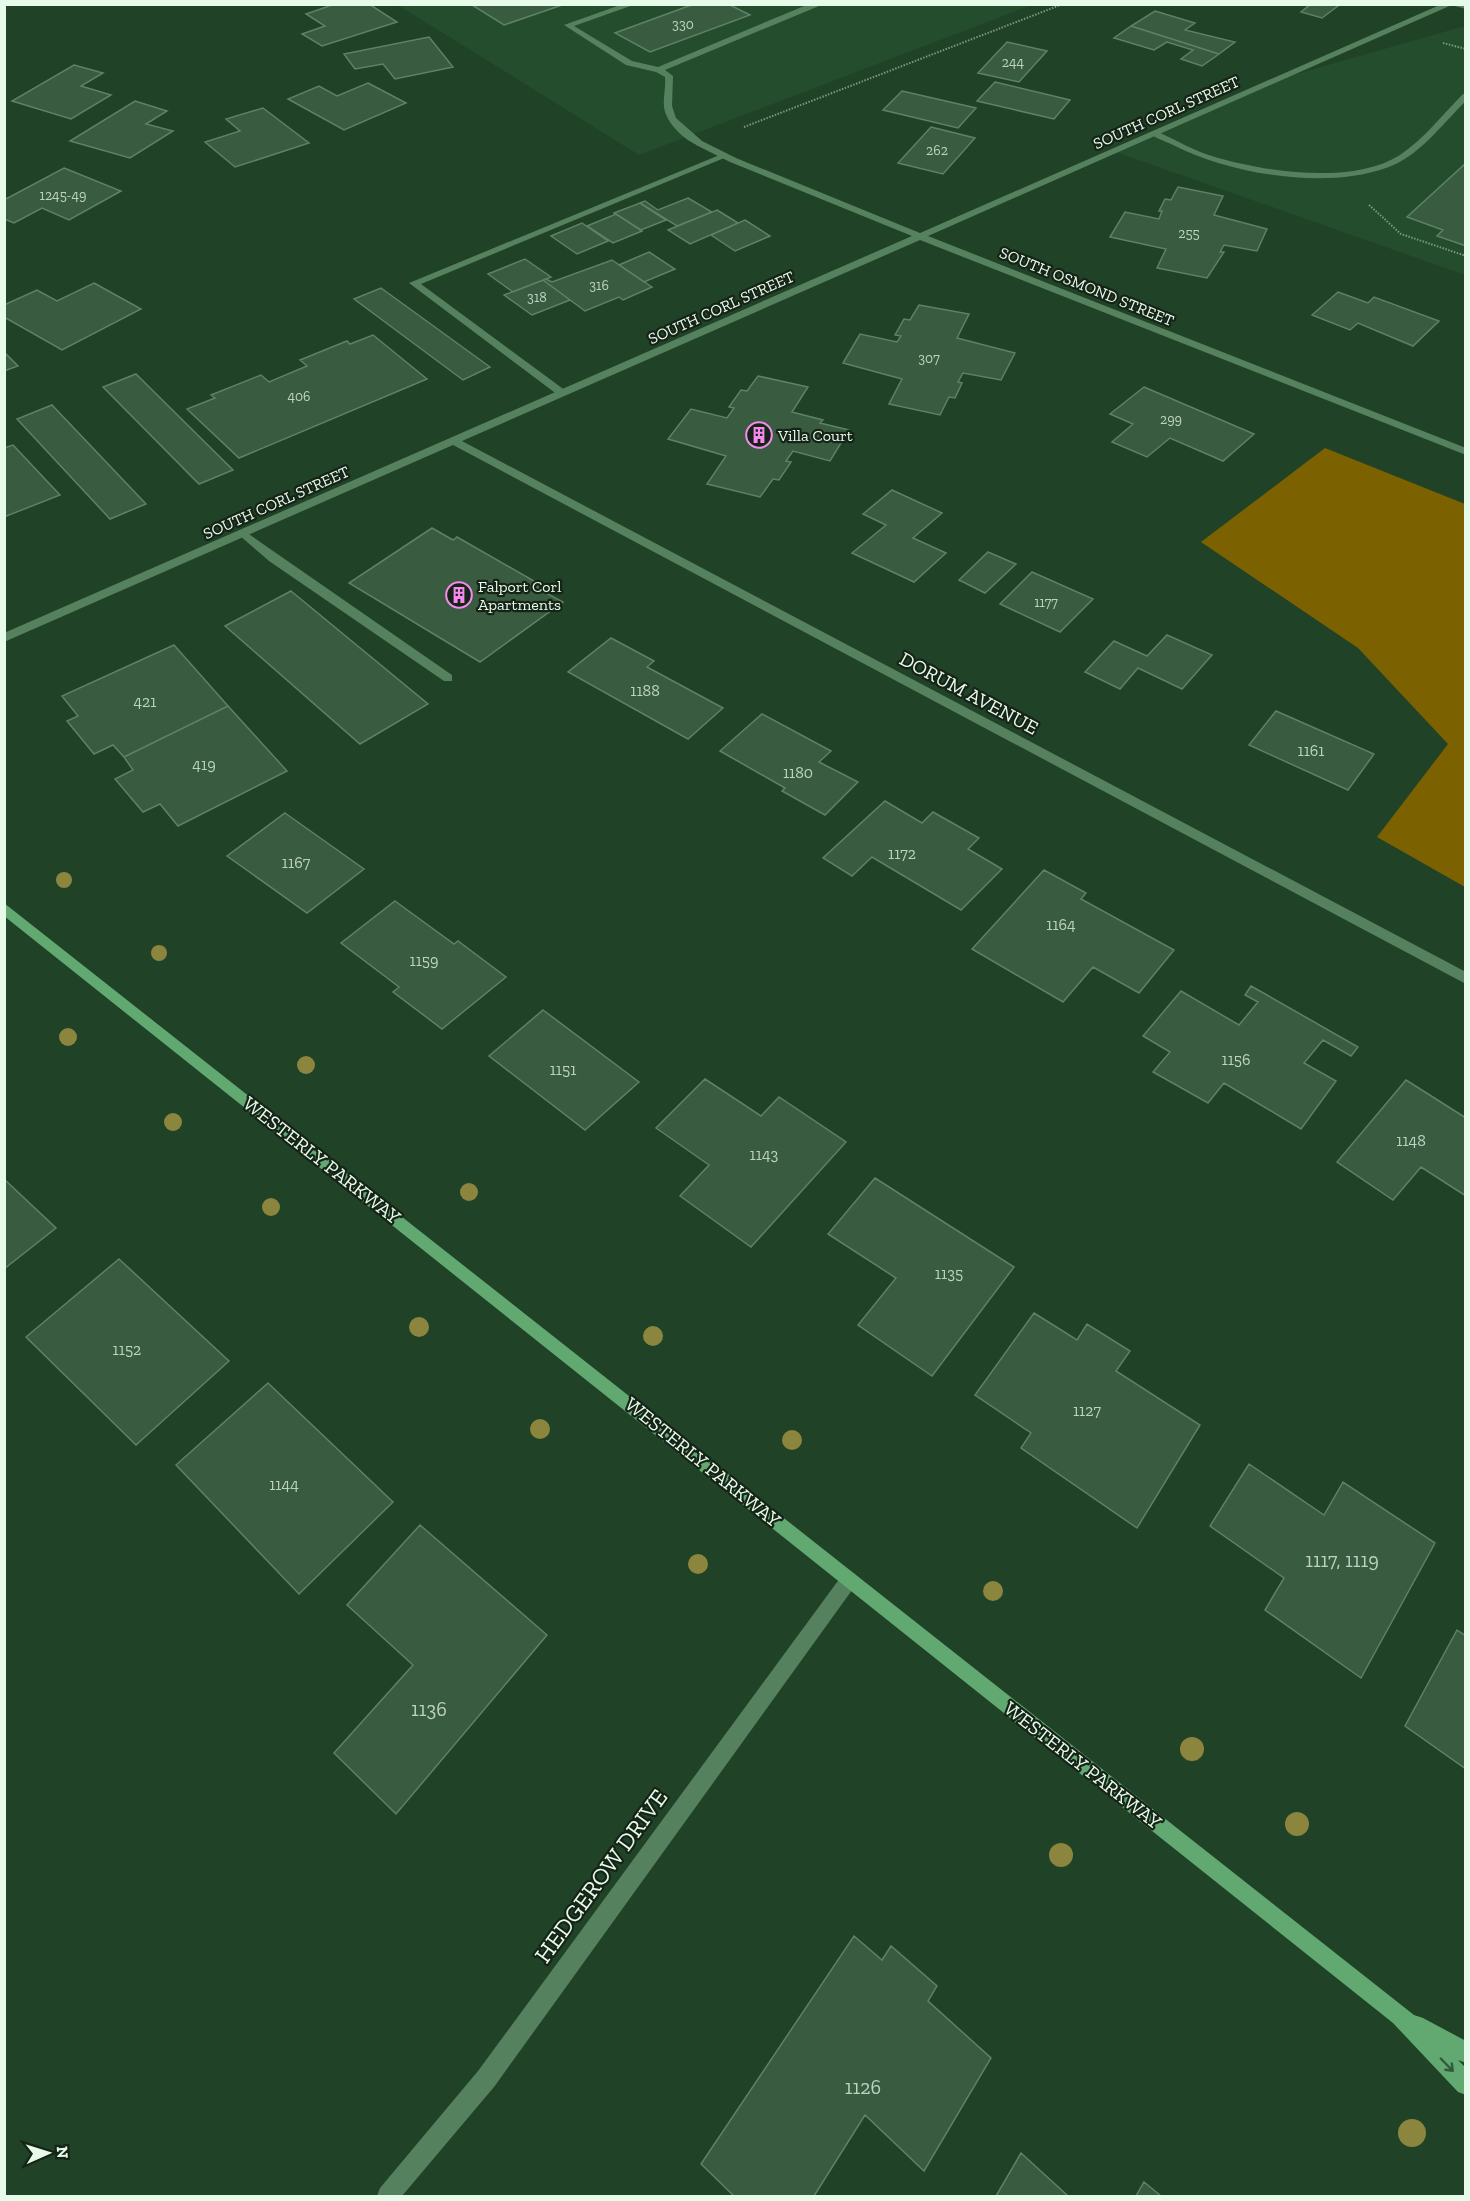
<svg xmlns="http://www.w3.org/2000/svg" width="1470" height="2201" font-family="'Zilla Slab',serif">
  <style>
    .built { fill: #244d2e }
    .forest { fill: #7c6101 }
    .building { fill: #395c40; stroke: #5e8264; stroke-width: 1.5 }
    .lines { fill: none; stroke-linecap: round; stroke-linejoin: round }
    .path { stroke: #7d9882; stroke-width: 2; stroke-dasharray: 1.5 1.5; stroke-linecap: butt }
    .lane { fill: #55815e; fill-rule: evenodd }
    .street { fill: #55815e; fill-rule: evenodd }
    .secondary { fill: #61a971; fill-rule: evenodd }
    .tree { fill: #8b853e }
    .oneway { stroke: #34593c }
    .labels { text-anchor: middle; stroke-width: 4.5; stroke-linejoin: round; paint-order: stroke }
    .far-number-label { font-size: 14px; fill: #bcd3c0 }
    .far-street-label { font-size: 16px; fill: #e7fbea; stroke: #162418 }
    .far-poi-label { font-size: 16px; fill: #e7fbea; stroke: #162418; text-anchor: start }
    .number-label { font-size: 16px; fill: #bcd3c0 }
    .street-label { font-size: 20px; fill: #e7fbea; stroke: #162418 }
    .near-number-label { font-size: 20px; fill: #bcd3c0 }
    .near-street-label { font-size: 24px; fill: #e7fbea; stroke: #162418 }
  </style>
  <rect width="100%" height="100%" fill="#204227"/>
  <path class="built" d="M 398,5 L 1032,5 L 639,155 Z
    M 1465,26 L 1465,275 L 1113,151 L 1275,80 Z"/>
  <path class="forest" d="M 1325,448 L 1465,504 L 1465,887 L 1377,837 L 1448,744 L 1358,648 L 1201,542 Z"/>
  <path class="building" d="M 335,4 L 369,4 L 397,22 L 322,46 L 302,34 L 325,26 L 306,14 Z
    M 475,4 L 565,4 L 504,25 L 472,5 Z
    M 694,4 L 728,4 L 750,15 L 650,52 L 615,33 Z
    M 1311,4 L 1334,4 L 1338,6 L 1322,18 L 1301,12 Z
    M 1155,11 L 1195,23 L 1185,30 L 1235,42 L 1219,54 L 1131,26 Z
    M 1131,26 L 1219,54 L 1202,66 L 1181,59 L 1193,50 L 1167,42 L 1154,50 L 1114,38 Z
    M 429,37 L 453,67 L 395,79 L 383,64 L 355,69 L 344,54 Z
    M 1007,42 L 1047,51 L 1019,82 L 978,73 Z
    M 74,65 L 103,73 L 81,86 L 111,95 L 71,119 L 12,101 Z
    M 995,82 L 1070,100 L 1054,119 L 977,101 Z
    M 368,83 L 406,103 L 344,130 L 288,99 L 319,86 L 337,96 Z
    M 902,91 L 976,108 L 958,128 L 883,110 Z
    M 135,101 L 167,111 L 146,124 L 173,131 L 130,158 L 70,141 Z
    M 263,108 L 309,143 L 235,167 L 205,142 L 240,131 L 226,119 Z
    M 931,127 L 975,138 L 943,174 L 898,163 Z
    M 1466,163 L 1466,246 L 1437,236 L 1443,230 L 1407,217 Z
    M 64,168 L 121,191 L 69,220 L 42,208 L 14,223 L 4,219 L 4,200 Z
    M 1178,187 L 1223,196 L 1214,215 L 1267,229 L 1257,251 L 1224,245 L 1220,252 L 1224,252 L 1207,278 L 1157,268 L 1166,249 L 1110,237 L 1125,212 L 1159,219 L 1162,211 L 1159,211 L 1165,199 L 1171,200 Z
    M 688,198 L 712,212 L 677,226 L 640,203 L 645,201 L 658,210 Z
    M 640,203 L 666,220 L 641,230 L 614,213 Z
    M 717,210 L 738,223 L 690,244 L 668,230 Z
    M 616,214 L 642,231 L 613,243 L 587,226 Z
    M 745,220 L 770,236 L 735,251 L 711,235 Z
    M 582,223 L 608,241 L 577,254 L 551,236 Z
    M 649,252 L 675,269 L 644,282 L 619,265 Z
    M 525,259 L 551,277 L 513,292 L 488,274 Z
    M 612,260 L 652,287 L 623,300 L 619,297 L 585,311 L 543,280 L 546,279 L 552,282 Z
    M 543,280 L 570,300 L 532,315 L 504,295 Z
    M 94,283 L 141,309 L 62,350 L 4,317 L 4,305 L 37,290 L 57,301 Z
    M 381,288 L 490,367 L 463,380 L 354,299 Z
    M 1338,292 L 1368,303 L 1374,297 L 1439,321 L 1413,346 L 1358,323 L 1350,330 L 1312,315 Z
    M 919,305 L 969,314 L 957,338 L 1015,353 L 1001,380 L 963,373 L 958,382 L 962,383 L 955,398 L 949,397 L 940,415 L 889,404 L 902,379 L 843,363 L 860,334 L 897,342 L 901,336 L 895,335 L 904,319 L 910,320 Z
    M 373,335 L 427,379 L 239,458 L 187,409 L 215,398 L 211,395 L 261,375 L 269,382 L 307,366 L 300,360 L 347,341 L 350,344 Z
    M 4,352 L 18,366 L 4,371 Z
    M 136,374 L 233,470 L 199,484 L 103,387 Z
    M 758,376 L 808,387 L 792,412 L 823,420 L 820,423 L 849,430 L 830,461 L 793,451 L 786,461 L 791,462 L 779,480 L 773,479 L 760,497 L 707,484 L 726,456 L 668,439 L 691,409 L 727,418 L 734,408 L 729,407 L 741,390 L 747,391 Z
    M 1144,387 L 1254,434 L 1223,461 L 1170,438 L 1147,457 L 1112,442 L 1133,424 L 1110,414 Z
    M 52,405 L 146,504 L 110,519 L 17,419 Z
    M 13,445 L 60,495 L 4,517 L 4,448 Z
    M 892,490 L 942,513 L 913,538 L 946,553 L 914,582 L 852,553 L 886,525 L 863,514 Z
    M 432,528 L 453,540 L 457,537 L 541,585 L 537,588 L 563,602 L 480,662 L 349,583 Z
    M 988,552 L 1016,564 L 985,593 L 959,580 Z
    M 1032,572 L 1093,599 L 1060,632 L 1000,604 Z
    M 291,591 L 428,704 L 360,744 L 225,626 Z
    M 1167,635 L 1212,655 L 1182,689 L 1138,668 L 1120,689 L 1085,672 L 1114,641 L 1147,656 Z
    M 611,638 L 654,661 L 647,667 L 723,708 L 688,739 L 568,672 Z
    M 174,645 L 228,706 L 124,757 L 113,745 L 94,754 L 67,721 L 78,716 L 62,696 Z
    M 228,706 L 287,771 L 178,826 L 160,804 L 143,812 L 115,779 L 133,770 L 124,757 Z
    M 1276,711 L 1374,754 L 1348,790 L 1249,745 Z
    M 762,714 L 831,751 L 819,762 L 858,782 L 825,815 L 782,791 L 785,788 L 720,751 Z
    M 885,801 L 922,823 L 933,812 L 979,838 L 968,849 L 1002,869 L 961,910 L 872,857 L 852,876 L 823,858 Z
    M 285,813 L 364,869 L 307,913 L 227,856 Z
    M 1044,870 L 1086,893 L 1081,899 L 1174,950 L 1139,993 L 1093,967 L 1063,1002 L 972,949 Z
    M 395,901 L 454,944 L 458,941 L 506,977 L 442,1029 L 393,992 L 399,987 L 341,943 Z
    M 1251,986 L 1358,1047 L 1351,1056 L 1323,1040 L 1304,1063 L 1336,1081 L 1301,1129 L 1224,1083 L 1208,1103 L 1153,1072 L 1170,1052 L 1143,1036 L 1181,991 L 1239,1025 L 1258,1002 L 1245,995 Z
    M 543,1010 L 639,1082 L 585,1130 L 489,1056 Z
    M 705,1079 L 761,1116 L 779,1097 L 846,1142 L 751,1247 L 680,1196 L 709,1165 L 656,1128 Z
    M 1406,1080 L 1466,1118 L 1466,1196 L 1421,1167 L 1393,1200 L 1337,1162 Z
    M 875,1178 L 1014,1267 L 932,1376 L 858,1325 L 896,1278 L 828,1234 Z
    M 4,1179 L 56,1228 L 4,1269 Z
    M 119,1259 L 229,1361 L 136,1445 L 26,1337 Z
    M 1034,1313 L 1077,1340 L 1087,1324 L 1130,1351 L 1116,1371 L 1200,1425 L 1137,1528 L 1021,1448 L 1031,1433 L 975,1395 Z
    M 268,1383 L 393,1502 L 299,1594 L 176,1465 Z
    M 1249,1464 L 1324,1515 L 1343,1482 L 1435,1543 L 1361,1678 L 1265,1610 L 1284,1578 L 1210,1526 Z
    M 420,1525 L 547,1635 L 396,1814 L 334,1753 L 413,1665 L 347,1605 Z
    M 1457,1630 L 1466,1636 L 1466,1769 L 1405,1726 Z
    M 854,1936 L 882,1960 L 891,1946 L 937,1986 L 928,2001 L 991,2058 L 924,2171 L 865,2115 L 814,2196 L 734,2196 L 701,2164 Z
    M 1021,2153 L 1068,2196 L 996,2196 Z
    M 1144,2182 L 1161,2196 L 1136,2196 Z"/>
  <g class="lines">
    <path class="path" d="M 1443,43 L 1466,49
      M 744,127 L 1063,4
      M 1369,205 L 1401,234 L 1466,256"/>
    <path class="lane" d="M 623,4 L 636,4 L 574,26 L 632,61 L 658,67 L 809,4 L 819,6 L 665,70 L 673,76 L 672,106 L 676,118 L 702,141 L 702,145 L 699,146 C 684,140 666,123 664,107 C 663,97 666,87 665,77 L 656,72 L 626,65 L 564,25 Z
      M 1463,94 L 1466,94 L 1466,101 C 1441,125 1419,157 1386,168 C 1324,190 1230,174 1173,145 C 1165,141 1155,138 1149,133 L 1156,131 C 1176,140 1194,151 1215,157 C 1266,172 1353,185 1400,155 C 1424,139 1443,114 1463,94 Z
      M 722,154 L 729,156 L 421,284 L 566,391 L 566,395 L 558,395 L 409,283 Z
      M 243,530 L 452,675 L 452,681 L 444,681 L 269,561 L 239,535 L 237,533 Z"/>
    <path class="street" d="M 1442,4 L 1454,4 L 928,236 L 1466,448 L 1466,455 L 920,240 L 462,441 L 1466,972 L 1466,984 L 453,445 L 4,642 L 4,633 L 912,236 L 730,162 L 696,145 L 696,141 L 702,141 L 736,158 L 920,233 Z
      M 1454,4 L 1466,4 L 1466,9 L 1455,6 Z
      M 849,1571 L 855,1574 L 858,1580 L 855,1586 L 494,2087 L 402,2196 L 377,2196 L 380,2188 L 478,2071 L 843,1574 Z"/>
    <path class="secondary" d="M 4,903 L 1414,2015 L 1423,2018 L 1466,2041 L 1466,2063 L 1458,2060 L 1466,2068 L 1466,2095 L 1458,2092 L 1393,2023 L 4,916 Z"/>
  </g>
  <g class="tree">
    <circle cx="64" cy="880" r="8"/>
    <circle cx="159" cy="953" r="8"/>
    <circle cx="68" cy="1037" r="9"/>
    <circle cx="306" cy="1065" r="9"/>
    <circle cx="173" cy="1122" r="9"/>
    <circle cx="469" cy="1192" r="9"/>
    <circle cx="271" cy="1207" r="9"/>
    <circle cx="419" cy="1327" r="10"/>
    <circle cx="653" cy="1336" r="10"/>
    <circle cx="540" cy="1429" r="10"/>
    <circle cx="792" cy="1440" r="10"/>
    <circle cx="698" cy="1564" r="10"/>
    <circle cx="993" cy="1591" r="10"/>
    <circle cx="1192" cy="1749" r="12"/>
    <circle cx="1297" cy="1824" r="12"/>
    <circle cx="1061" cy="1855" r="12"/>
    <circle cx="1412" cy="2133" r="14"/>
  </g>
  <defs><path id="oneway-shaft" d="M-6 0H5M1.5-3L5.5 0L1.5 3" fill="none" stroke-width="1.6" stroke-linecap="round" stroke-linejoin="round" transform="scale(1.5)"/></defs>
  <use class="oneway" href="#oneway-shaft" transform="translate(1447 2065) rotate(46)"/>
  <defs>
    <g id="building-ring" transform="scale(1.35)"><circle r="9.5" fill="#162418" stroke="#f589ee" stroke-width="1.5"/><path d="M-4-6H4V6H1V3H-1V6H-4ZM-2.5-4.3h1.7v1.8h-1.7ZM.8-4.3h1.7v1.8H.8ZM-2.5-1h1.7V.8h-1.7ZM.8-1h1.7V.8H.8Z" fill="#f589ee"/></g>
  </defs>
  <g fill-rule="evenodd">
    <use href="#building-ring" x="759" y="435"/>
    <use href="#building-ring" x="459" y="595"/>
  </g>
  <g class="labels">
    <g class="far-number-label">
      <text x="683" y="29">330</text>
      <text x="1013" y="67">244</text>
      <text x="937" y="155">262</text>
      <text x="63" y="200">1245-49</text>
      <text x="1189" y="238">255</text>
      <text x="599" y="290">316</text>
      <text x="537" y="302">318</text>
      <text x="929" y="363">307</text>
      <text x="299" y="401">406</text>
      <text x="1171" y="424">299</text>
      <text x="1046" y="607">1177</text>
    </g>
    <g class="far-street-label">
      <text transform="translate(1166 112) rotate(-24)" y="6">SOUTH CORL STREET</text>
      <text transform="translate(1087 286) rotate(22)" y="6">SOUTH OSMOND STREET</text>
      <text transform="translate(721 307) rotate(-24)" y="6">SOUTH CORL STREET</text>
      <text transform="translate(276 502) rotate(-24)" y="6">SOUTH CORL STREET</text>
    </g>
    <g class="far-poi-label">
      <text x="778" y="441">Villa Court</text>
      <text x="478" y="592">Falport Corl<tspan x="478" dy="18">Apartments</tspan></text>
    </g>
    <g class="number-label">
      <text x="645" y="696">1188</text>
      <text x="145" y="707">421</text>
      <text x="1311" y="756">1161</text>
      <text x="204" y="770">419</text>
      <text x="798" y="778">1180</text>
      <text x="902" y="859">1172</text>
      <text x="296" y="868">1167</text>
      <text x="1061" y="930">1164</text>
      <text x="424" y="966">1159</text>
      <text x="1236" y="1065">1156</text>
      <text x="563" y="1075">1151</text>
      <text x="1411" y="1146">1148</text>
      <text x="764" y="1160">1143</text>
      <text x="949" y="1279">1135</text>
      <text x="127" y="1355">1152</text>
      <text x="1087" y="1416">1127</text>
      <text x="284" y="1490">1144</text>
    </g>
    <g class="street-label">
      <text transform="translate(969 693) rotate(28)" y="7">DORUM AVENUE</text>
      <text transform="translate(322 1160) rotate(38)" y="7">WESTERLY PARKWAY</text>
      <text transform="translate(703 1462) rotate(39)" y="7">WESTERLY PARKWAY</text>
      <text transform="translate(1083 1765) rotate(38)" y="7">WESTERLY PARKWAY</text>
    </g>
    <g class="near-number-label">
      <text x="1342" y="1567">1117, 1119</text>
      <text x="429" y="1716">1136</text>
      <text x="863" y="2094">1126</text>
    </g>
    <g class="near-street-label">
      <text transform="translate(601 1876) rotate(-54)" y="8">HEDGEROW DRIVE</text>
    </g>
  </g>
  <rect width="1470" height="2201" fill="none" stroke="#e7fbea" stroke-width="12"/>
  <g transform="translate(48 2153) rotate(87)" stroke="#162418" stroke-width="4.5" paint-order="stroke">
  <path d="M0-4.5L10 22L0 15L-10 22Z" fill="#e7fbea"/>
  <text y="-9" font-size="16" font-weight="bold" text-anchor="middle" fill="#e7fbea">N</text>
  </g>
</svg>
